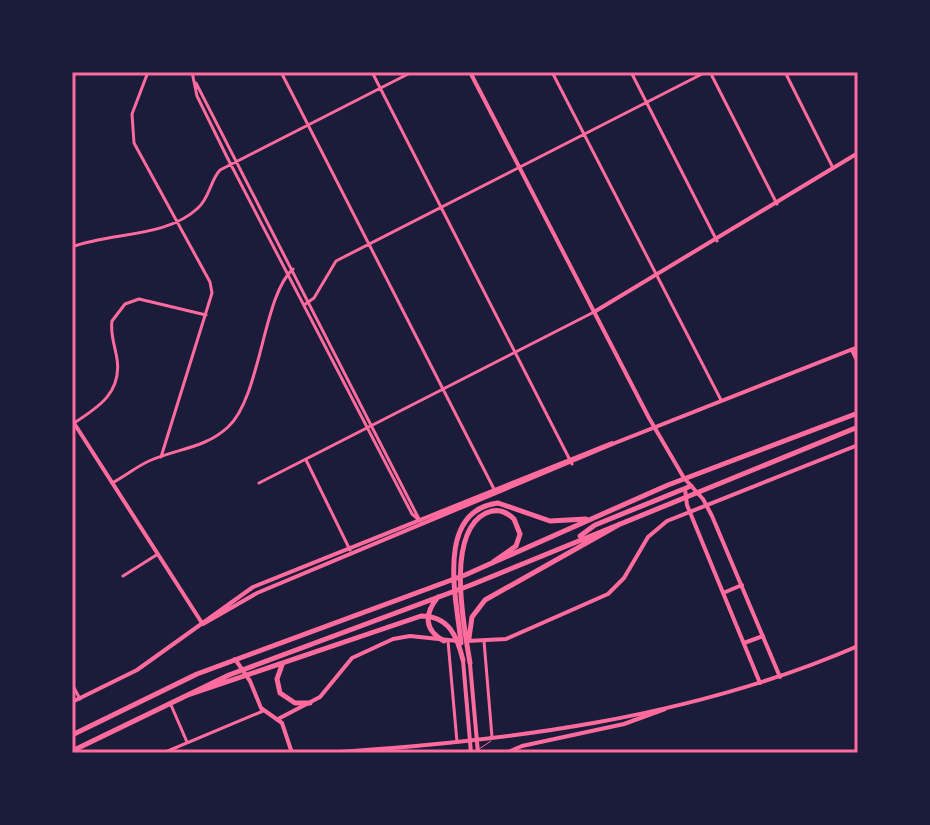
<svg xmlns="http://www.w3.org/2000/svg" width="930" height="825" font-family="'Work Sans',sans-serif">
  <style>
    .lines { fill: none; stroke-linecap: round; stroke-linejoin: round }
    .service { stroke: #ff6b9d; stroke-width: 1 }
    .minor { stroke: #ff6b9d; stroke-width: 3 }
    .tertiary { stroke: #ff6b9d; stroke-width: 4 }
    .secondary { stroke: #ff6b9d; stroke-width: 4 }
    .trunk { stroke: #ff6b9d; stroke-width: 5 }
    .neatline { fill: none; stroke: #ff6b9d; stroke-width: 3 }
  </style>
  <rect width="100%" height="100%" fill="#1b1b3a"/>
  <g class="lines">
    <path class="service" d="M 479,749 L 491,741
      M 440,753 L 470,750"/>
    <path class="minor" d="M 148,72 L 132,114 L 134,143 L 210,282 L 212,293 L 161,457
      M 192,72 L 197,96 L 228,159 L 412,514 L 419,520
      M 281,72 L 494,489
      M 372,72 L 572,464
      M 552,72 L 721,400
      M 631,72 L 717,241
      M 710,72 L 777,204
      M 785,72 L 833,168
      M 196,83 L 420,521
      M 72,247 C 112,232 166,238 198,208 C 210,197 210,181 220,170 L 412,72
      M 304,305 L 314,298 L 336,261 L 706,72
      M 74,423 C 99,407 122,392 117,359 C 115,346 110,334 112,321 L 125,304 L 139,299 L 206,315
      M 306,460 L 350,550
      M 112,483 C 125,476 136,467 149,461 C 176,449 206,448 228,427 C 261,397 263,295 293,269
      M 259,483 L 594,312
      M 123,576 L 158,554
      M 448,641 L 457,742
      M 484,641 L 492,737
      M 72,684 L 80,699
      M 171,705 L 187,742
      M 163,753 L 263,711"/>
    <path class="tertiary" d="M 470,72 L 649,418 L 684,478 L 703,499 L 712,516 L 780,677
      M 594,312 L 858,153
      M 852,350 L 858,362
      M 72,420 L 202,623
      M 685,489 L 687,505 L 760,683
      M 723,593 L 742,585
      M 203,624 L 257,593 L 615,443 L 858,347
      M 467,641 L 506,639 L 608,594 L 624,578 L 648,537 L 667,521 L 858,445
      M 744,643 L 763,636
      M 235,659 L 250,681 L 261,708 L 282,723 L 292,753
      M 72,702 L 137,670 L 253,587 L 612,443
      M 278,719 L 320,697 L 352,658 L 393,639 L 410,636 L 458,641
      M 321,753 C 503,742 690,719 858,646"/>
    <path class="secondary" d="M 463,660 L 471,753
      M 470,664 L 478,753
      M 506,753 L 522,746 L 624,724 L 665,709"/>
    <path class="trunk" d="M 580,536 L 595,525 L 691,486
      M 438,597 C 424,614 424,630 444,641
      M 469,638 L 472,617 L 485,600 L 620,524
      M 461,643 C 457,601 434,511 498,503 L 550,521 L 586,519
      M 470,663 C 464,626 445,533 486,513 C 497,508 506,511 514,519 L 520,534 L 516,546 L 493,562
      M 282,665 L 277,679 L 280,693 L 295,703 L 310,703
      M 188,695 L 421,616 C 449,616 457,636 463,660
      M 72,735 L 197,674 L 465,575 L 668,485 L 858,413
      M 72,751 L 229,675 L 471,585 L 858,427"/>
  </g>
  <rect width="930" height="825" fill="none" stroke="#1b1b3a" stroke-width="148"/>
  <rect x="74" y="74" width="782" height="677" class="neatline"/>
</svg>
